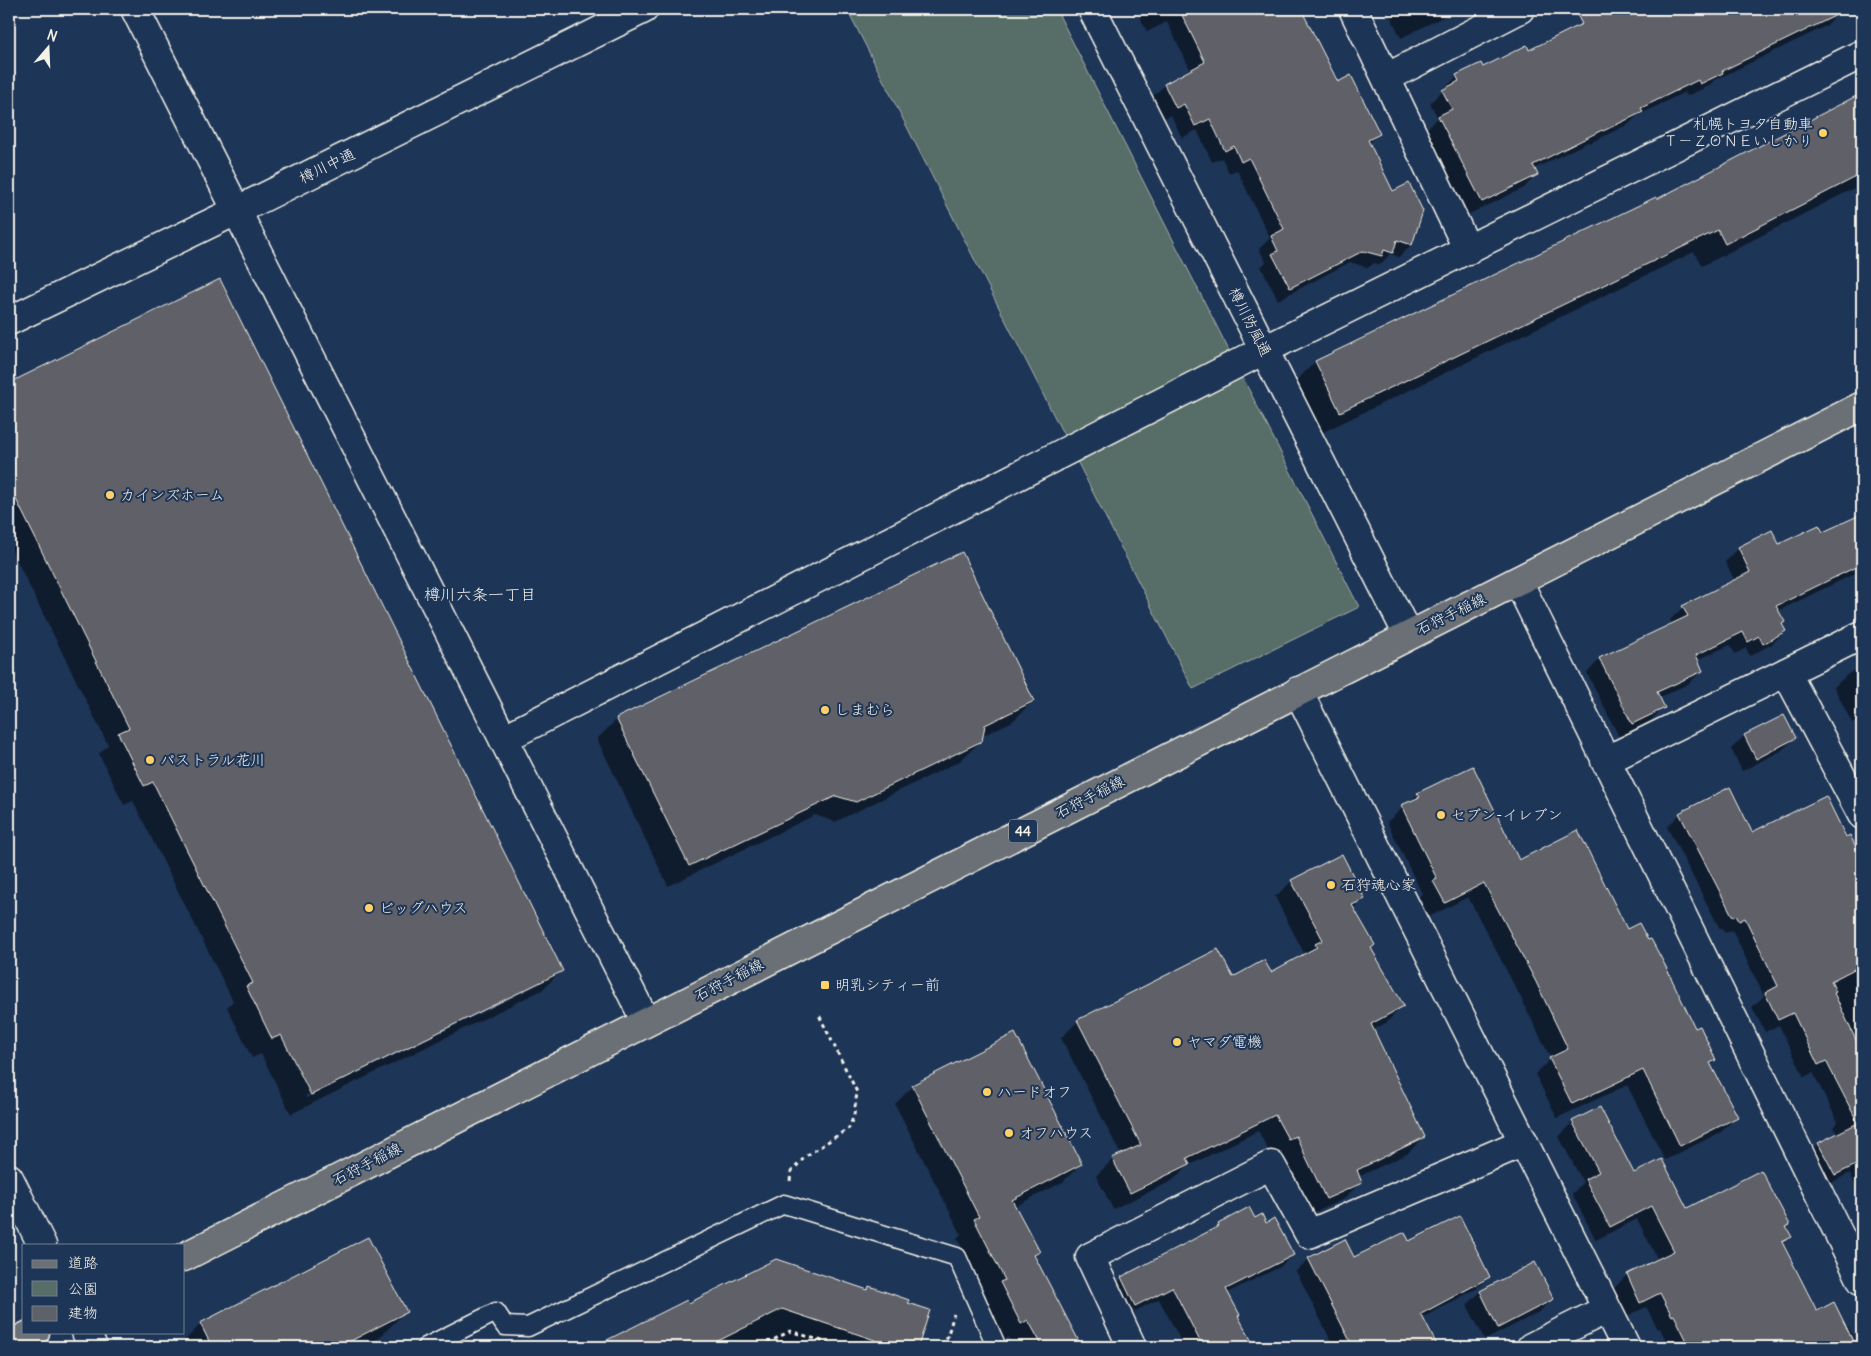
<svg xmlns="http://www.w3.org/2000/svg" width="1871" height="1356" font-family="Delius,'Klee One',sans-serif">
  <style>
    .green { fill: #576d68; stroke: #a6afa8 }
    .shadow { fill: #0007; fill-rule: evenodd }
    .building { fill: #5e6168; stroke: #f4f1e8 }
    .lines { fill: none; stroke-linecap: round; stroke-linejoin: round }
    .service-casing { stroke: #f4f1e8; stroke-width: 21 }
    .minor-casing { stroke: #f4f1e8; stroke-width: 31 }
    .tertiary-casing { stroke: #f4f1e8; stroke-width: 31 }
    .primary-casing { stroke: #f4f1e8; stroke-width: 31 }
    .path { stroke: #f4f1e8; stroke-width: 3; stroke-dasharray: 4 4; stroke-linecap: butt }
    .service { stroke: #1d3557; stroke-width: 18 }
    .minor { stroke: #1d3557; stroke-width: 28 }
    .tertiary { stroke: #1d3557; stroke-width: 28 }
    .primary { stroke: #6a7074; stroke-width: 28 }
    .poi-dot { fill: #ffd166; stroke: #1d3557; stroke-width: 2 }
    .labels { text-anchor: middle; stroke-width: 4; stroke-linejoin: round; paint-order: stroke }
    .shield { fill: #1d3557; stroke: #b4b9bc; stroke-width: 1 }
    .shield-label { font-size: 14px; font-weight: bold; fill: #f4f1e8 }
    .poi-label { font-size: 15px; fill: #f4f1e8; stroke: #1d3557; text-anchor: start }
    .street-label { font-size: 15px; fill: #f4f1e8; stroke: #1d3557 }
    .neighbourhood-label { font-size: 16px; fill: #f4f1e8; stroke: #1d3557 }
  </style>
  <rect width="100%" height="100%" fill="#1d3557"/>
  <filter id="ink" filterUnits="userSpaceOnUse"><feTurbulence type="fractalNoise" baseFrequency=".02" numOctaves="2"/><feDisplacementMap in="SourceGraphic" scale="10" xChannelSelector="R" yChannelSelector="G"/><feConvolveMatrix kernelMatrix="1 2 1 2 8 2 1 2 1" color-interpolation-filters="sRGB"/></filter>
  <g filter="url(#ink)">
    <path class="green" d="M 847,9 L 1056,9 L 1359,607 L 1193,689 Z"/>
    <path class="shadow" d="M 1136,9 L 1299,9 L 1337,84 L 1379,133 L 1369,143 L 1411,245 L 1399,257 L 1390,254 L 1380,265 L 1374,263 L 1368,268 L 1350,262 L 1278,300 L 1261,267 L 1266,262 L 1259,249 L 1270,238 L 1237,170 L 1229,173 L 1222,158 L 1212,162 L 1197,130 L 1182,138 L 1171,115 L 1163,119 L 1152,97 L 1165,85 L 1191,71 L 1167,22 L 1147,32 Z
      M 1387,9 L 1459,9 L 1401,38 Z
      M 1613,9 L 1838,9 L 1837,10 L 1838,13 L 1826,26 L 1715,80 L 1709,86 L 1687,96 L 1685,92 L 1637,116 L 1629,124 L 1590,143 L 1590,141 L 1534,169 L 1536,175 L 1524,188 L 1469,214 L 1426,129 L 1438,118 L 1430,103 L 1457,76 L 1483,69 L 1529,51 Z
      M 1862,94 L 1862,184 L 1702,266 L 1694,252 L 1317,435 L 1292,385 L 1315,362 L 1655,198 L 1656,200 Z
      M 220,280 L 562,970 L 542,990 L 291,1114 L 261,1054 L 252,1058 L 227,1007 L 233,1001 L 133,801 L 124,805 L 99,754 L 108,745 L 9,545 L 9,384 ZM 540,981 L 540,984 L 306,1098 L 305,1096 Z
      M 1862,512 L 1862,570 L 1778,611 L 1781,624 L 1785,631 L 1772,644 L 1750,656 L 1746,648 L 1735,654 L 1730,645 L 1697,660 L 1702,671 L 1688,684 L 1658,698 L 1663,708 L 1650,721 L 1619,737 L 1587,673 L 1600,659 L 1672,624 L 1670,620 L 1683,607 L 1735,581 L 1725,562 L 1739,548 L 1778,545 L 1822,534 L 1857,517 Z
      M 1862,664 L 1862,718 L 1852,723 L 1834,687 L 1848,674 L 1857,669 Z
      M 1033,701 L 1013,721 L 982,736 L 981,741 L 960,761 L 835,822 L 815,815 L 668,886 L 597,739 L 617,719 Z
      M 1784,716 L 1795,738 L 1781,751 L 1742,771 L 1731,749 L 1744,736 Z
      M 1418,794 L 1626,931 L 1715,1059 L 1710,1064 L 1736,1117 L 1721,1132 L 1665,1160 L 1627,1085 L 1557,1118 L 1535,1074 L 1551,1059 L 1521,998 L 1468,897 L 1429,917 L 1419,897 L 1422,894 L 1387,822 Z
      M 1680,814 L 1752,834 L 1846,838 L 1849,837 L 1862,861 L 1862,876 L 1854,884 L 1853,903 L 1862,922 L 1862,1198 L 1850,1173 L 1821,1188 L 1805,1157 L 1818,1144 L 1837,1134 L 1833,1127 L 1838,1122 L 1813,1073 L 1804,1077 L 1779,1025 L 1765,1032 L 1752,1007 L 1764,996 L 1732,930 L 1725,933 L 1722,928 L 1720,929 L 1667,827 Z
      M 1292,881 L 1363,898 L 1353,909 L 1370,949 L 1402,1006 L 1386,1023 L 1373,1030 L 1424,1137 L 1407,1154 L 1358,1177 L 1361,1182 L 1344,1199 L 1309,1215 L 1279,1151 L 1271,1155 L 1258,1131 L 1186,1167 L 1172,1181 L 1113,1209 L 1096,1176 L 1113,1159 L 1121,1155 L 1061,1038 L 1078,1021 L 1232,979 L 1270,973 L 1305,955 L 1275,897 Z
      M 913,1086 L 1081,1164 L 1063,1182 L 1014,1207 L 1039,1252 L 1034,1257 L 1077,1341 L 1080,1340 L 1084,1347 L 1014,1347 L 1009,1337 L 1003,1341 L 983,1301 L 987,1297 L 957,1238 L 961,1234 L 895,1104 Z
      M 1573,1122 L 1634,1175 L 1686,1210 L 1785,1228 L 1790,1237 L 1782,1245 L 1816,1312 L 1845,1327 L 1848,1326 L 1859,1347 L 1669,1347 L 1660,1328 L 1658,1329 L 1646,1307 L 1626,1317 L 1613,1289 L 1627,1275 L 1658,1260 L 1637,1219 L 1596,1240 L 1572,1194 L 1583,1182 L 1559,1137 Z
      M 1255,1220 L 1266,1224 L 1293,1255 L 1280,1267 L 1227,1293 L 1237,1317 L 1254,1347 L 1167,1347 L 1181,1341 L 1159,1299 L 1123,1317 L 1110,1291 L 1122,1278 L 1213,1231 L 1219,1225 Z
      M 367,1238 L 405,1312 L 379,1338 L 362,1347 L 178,1347 L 201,1324 Z
      M 1408,1243 L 1488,1277 L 1476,1289 L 1422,1318 L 1436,1347 L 1334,1347 L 1296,1271 L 1309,1259 L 1354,1258 Z
      M 1534,1264 L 1552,1299 L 1539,1312 L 1485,1340 L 1467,1305 L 1480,1292 Z
      M 870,1288 L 928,1311 L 916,1347 L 753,1347 L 745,1345 L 740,1347 L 595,1347 L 686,1301 L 688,1305 L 867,1291 Z"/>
    <path class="building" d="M 1179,9 L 1301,9 L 1338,82 L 1351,75 L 1380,134 L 1368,140 L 1393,191 L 1409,183 L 1423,211 L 1412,245 L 1397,240 L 1393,253 L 1384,250 L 1382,256 L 1363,251 L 1290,288 L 1272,254 L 1278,251 L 1271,236 L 1284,229 L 1249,158 L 1241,162 L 1234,146 L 1225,151 L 1210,119 L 1195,126 L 1184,104 L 1176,108 L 1164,84 L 1205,62 Z
      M 1574,9 L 1849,9 L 1722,71 L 1723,73 L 1700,84 L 1698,80 L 1641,108 L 1643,112 L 1603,131 L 1602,130 L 1533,165 L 1538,175 L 1482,202 L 1438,116 L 1452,109 L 1442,90 L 1459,81 L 1456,75 L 1481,63 L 1483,67 L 1527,45 L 1529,50 L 1582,24 Z
      M 1862,93 L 1862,174 L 1725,244 L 1718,230 L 1340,412 L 1315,361 L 1656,197 L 1657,199 Z
      M 220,279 L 563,971 L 311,1095 L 281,1035 L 272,1039 L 246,986 L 253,983 L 153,782 L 144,786 L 118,733 L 129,728 L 9,485 L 9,383 Z
      M 1862,514 L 1862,564 L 1776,606 L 1785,622 L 1782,624 L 1786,631 L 1763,644 L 1759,636 L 1748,642 L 1743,632 L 1696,655 L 1703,671 L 1657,692 L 1665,708 L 1632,724 L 1599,658 L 1688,616 L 1682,606 L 1750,572 L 1738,547 L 1772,530 L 1779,544 L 1819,525 L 1823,532 Z
      M 962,552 L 1034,701 L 985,725 L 982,741 L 856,802 L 836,796 L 689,866 L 616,718 Z
      M 1784,715 L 1796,738 L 1756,759 L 1744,735 Z
      M 1473,766 L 1519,860 L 1578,830 L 1627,929 L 1639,923 L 1648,940 L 1651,939 L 1666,967 L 1695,1028 L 1700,1026 L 1716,1060 L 1710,1063 L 1738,1117 L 1680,1146 L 1643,1070 L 1572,1104 L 1549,1058 L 1568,1049 L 1536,982 L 1484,883 L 1445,903 L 1433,881 L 1437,879 L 1401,805 L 1420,797 L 1417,793 Z
      M 1730,787 L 1752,832 L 1826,796 L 1846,837 L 1850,835 L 1862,859 L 1862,965 L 1831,981 L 1836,992 L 1834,993 L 1862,1053 L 1862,1162 L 1835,1175 L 1818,1143 L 1858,1123 L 1826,1061 L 1818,1065 L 1793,1013 L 1778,1020 L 1765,993 L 1778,986 L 1745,918 L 1739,921 L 1736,915 L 1733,917 L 1679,813 Z
      M 1342,854 L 1365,899 L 1352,905 L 1375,945 L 1371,948 L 1404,1006 L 1371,1024 L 1425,1137 L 1357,1170 L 1362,1183 L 1326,1199 L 1296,1136 L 1288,1139 L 1275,1115 L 1187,1158 L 1190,1164 L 1130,1193 L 1112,1158 L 1141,1145 L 1077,1020 L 1218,949 L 1233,977 L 1264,960 L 1271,972 L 1317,947 L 1315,944 L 1323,940 L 1291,880 Z
      M 1015,1033 L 1082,1164 L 1012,1200 L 1040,1252 L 1034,1255 L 1082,1347 L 1043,1347 L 1028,1320 L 1021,1324 L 1000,1282 L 1005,1280 L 974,1219 L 979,1217 L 912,1085 Z
      M 1600,1107 L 1634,1173 L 1662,1159 L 1687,1208 L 1761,1170 L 1790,1225 L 1786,1227 L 1792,1237 L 1782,1242 L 1817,1311 L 1834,1302 L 1856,1347 L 1690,1347 L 1674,1315 L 1672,1316 L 1660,1293 L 1640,1303 L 1627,1274 L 1674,1251 L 1651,1206 L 1610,1227 L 1585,1179 L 1599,1172 L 1572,1121 Z
      M 1249,1207 L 1255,1218 L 1262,1214 L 1266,1223 L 1274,1218 L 1294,1255 L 1226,1289 L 1240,1315 L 1238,1316 L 1255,1347 L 1203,1347 L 1172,1287 L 1135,1306 L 1121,1277 L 1219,1226 L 1218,1224 Z
      M 1460,1216 L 1490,1277 L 1421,1314 L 1438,1347 L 1353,1347 L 1308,1258 L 1345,1239 L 1354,1257 L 1405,1232 L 1409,1241 Z
      M 368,1237 L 407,1312 L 339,1347 L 212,1347 L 200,1323 Z
      M 776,1259 L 868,1290 L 869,1286 L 909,1300 L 908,1303 L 930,1310 L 918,1347 L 896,1347 L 782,1309 L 706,1347 L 593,1347 L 687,1300 L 689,1303 Z
      M 1535,1262 L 1554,1299 L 1498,1328 L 1480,1291 Z"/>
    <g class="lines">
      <g class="service-casing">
        <path id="service" d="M 426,1347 L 496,1312 L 505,1326 L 528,1327 L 784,1204 L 957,1257 L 996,1345 L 995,1347"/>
      </g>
      <g class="minor-casing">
        <path id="minor" d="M 135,9 L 646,1022
          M 1092,9 L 1408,635
          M 1353,9 L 1468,250
          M 1386,78 L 1520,9
          M 9,321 L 238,210 L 644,9
          M 1518,581 L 1862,1281
          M 1786,672 L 1862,815
          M 1298,691 L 1626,1347
          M 503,739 L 1264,350 L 1862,54
          M 1605,761 L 1862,635
          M 1132,1347 L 1090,1257 L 1271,1165 L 1309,1234 L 1524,1142
          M 1531,1347 L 1607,1309"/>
      </g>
      <g class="tertiary-casing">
        <path id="tertiary" d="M 9,1178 L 42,1245
          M 86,1332 L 93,1347"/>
      </g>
      <g class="primary-casing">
        <path id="primary" d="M 184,1257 L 1862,406
          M 9,1345 L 35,1332"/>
      </g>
      <path class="path" d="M 790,1181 L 791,1172 L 806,1156 L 849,1128 L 854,1115 L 857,1092 L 818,1013
        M 760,1347 L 790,1331 L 841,1347
        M 946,1347 L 945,1344 L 954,1314"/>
      <use href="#service" class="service"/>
      <use href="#minor" class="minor"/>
      <use href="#tertiary" class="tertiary"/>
      <use href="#primary" class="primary"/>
    </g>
  </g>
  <g class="poi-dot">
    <circle cx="1823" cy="133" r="5"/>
    <circle cx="110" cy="495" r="5"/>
    <circle cx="825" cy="710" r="5"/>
    <circle cx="150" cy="760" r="5"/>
    <circle cx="1441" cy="815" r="5"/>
    <circle cx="1331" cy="885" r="5"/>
    <circle cx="369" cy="908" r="5"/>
    <rect x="820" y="980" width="10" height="10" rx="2.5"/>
    <circle cx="1177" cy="1042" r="5"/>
    <circle cx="987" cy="1092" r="5"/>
    <circle cx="1009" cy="1133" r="5"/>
  </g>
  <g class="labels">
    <rect class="shield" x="1009" y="819.5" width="28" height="23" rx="4"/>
    <g class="shield-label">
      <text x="1023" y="836">44</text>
    </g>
    <g class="poi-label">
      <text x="1813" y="129" text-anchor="end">札幌トヨタ自動車<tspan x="1813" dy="17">Ｔ－ＺＯＮＥいしかり</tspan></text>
      <text x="120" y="500">カインズホーム</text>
      <text x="835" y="715">しまむら</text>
      <text x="160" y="765">パストラル花川</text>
      <text x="1451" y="820">セブン-イレブン</text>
      <text x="1341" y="890">石狩魂心家</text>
      <text x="379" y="913">ビッグハウス</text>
      <text x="835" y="990">明乳シティー前</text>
      <text x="1187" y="1047">ヤマダ電機</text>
      <text x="997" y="1097">ハードオフ</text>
      <text x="1019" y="1138">オフハウス</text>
    </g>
    <g class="street-label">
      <text transform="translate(327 166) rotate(-26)" y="5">樽川中通</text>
      <text transform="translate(1250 322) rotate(63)" y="5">樽川防風通</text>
      <text transform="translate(1451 614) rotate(-26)" y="5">石狩手稲線</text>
      <text transform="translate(1090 797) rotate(-27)" y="5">石狩手稲線</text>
      <text transform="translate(729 980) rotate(-27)" y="5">石狩手稲線</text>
      <text transform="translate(367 1164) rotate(-27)" y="5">石狩手稲線</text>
    </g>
    <g class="neighbourhood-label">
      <text x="480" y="600">樽川六条一丁目</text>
    </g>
  </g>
  <rect width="1871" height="1356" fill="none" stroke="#1d3557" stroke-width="30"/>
  <rect x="15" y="15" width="1841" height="1326" fill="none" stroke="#f4f1e8" stroke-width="2" filter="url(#ink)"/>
  <rect x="22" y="1244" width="162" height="90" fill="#1d3557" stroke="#738091"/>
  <rect x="32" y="1260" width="25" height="8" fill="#6a7074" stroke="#738091"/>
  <text x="68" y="1268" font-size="15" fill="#f4f1e8">道路</text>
  <rect x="32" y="1281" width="25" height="15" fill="#576d68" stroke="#738091"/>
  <text x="68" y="1294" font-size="15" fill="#f4f1e8">公園</text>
  <rect x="32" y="1306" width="25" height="15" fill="#5e6168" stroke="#738091"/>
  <text x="68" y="1318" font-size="15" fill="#f4f1e8">建物</text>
  <g transform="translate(48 48) rotate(19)" stroke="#1d3557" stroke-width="4" paint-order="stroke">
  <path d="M0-4L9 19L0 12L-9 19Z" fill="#f4f1e8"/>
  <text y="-8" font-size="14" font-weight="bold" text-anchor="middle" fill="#f4f1e8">N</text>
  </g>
</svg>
